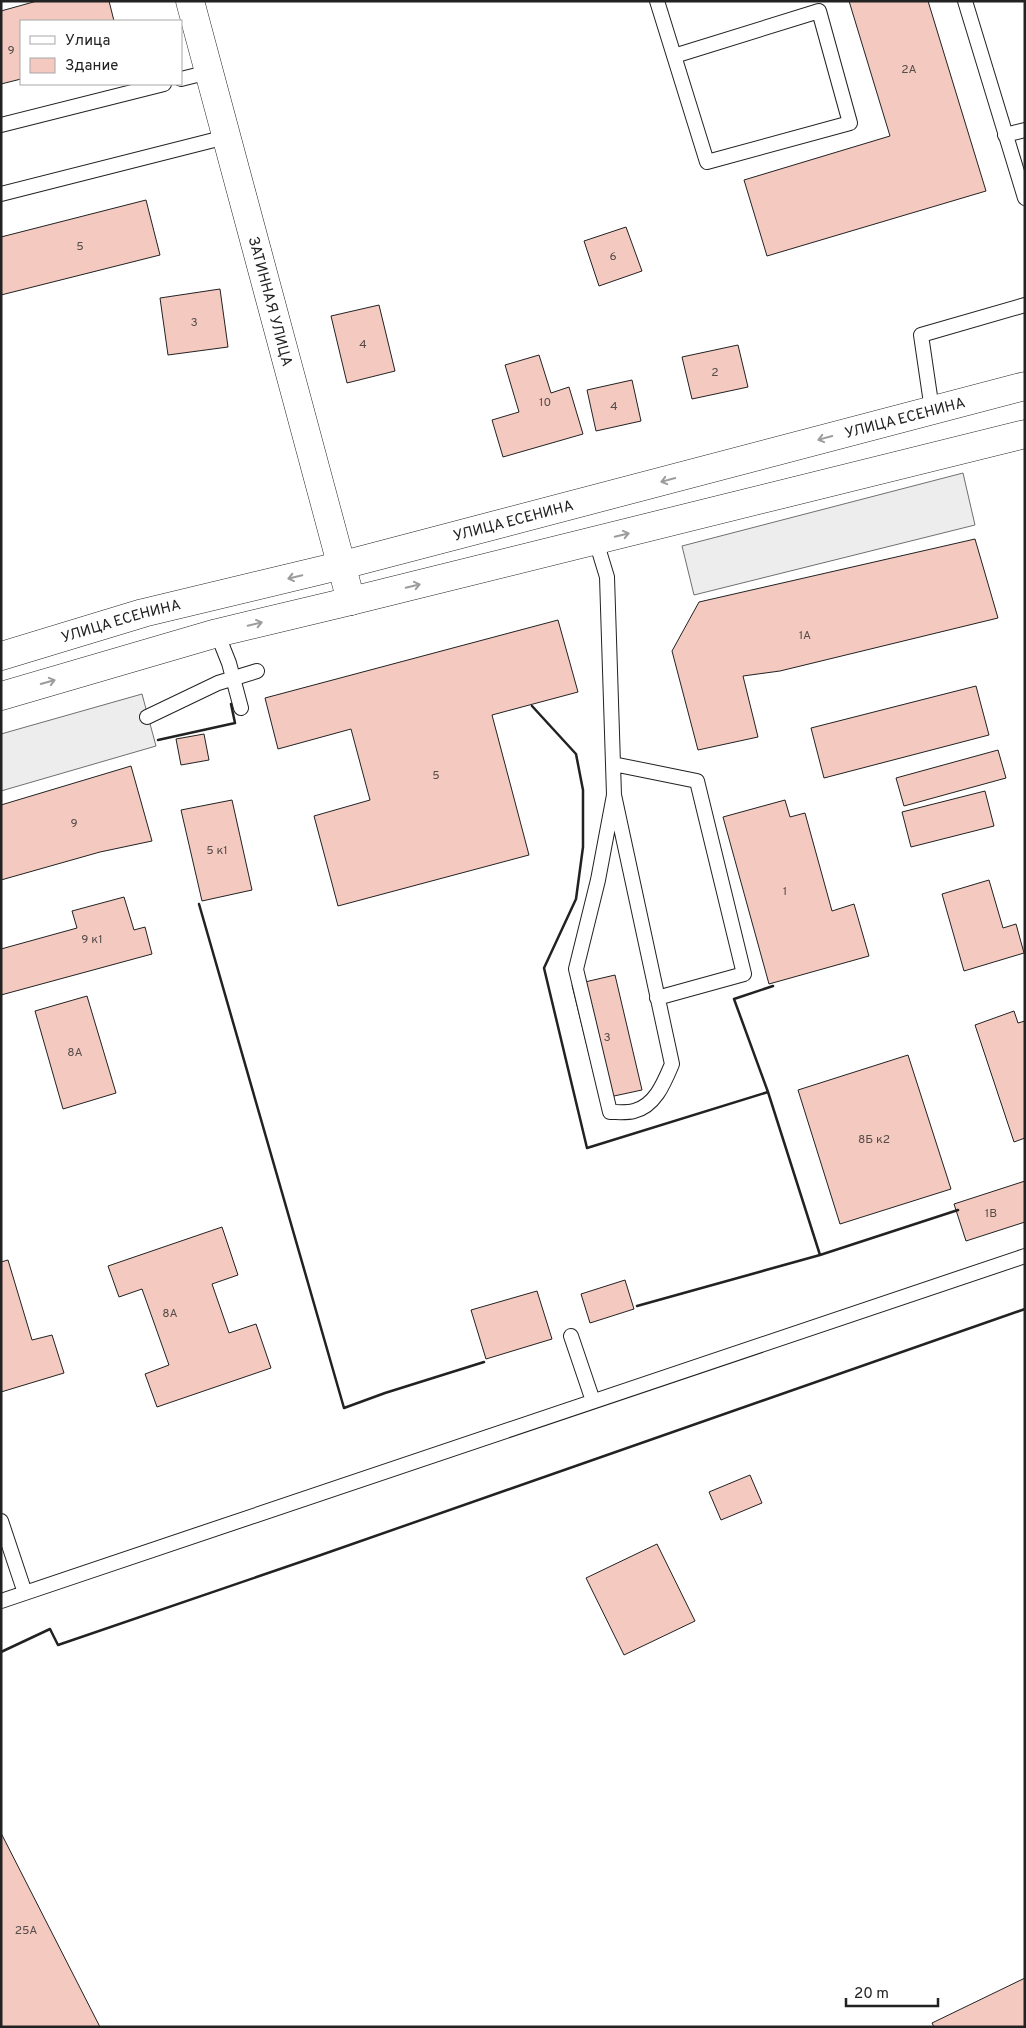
<svg xmlns="http://www.w3.org/2000/svg" width="1026" height="2028" font-family="Overpass,sans-serif">
  <style>
    .parking { fill: #ededed; stroke: #6f6f6f }
    .building { fill: #f3c9c0; stroke: #222 }
    .lines { fill: none; stroke-linecap: round; stroke-linejoin: round }
    .lane-casing { stroke: #222; stroke-width: 16 }
    .street-casing { stroke: #222; stroke-width: 29 }
    .primary-casing { stroke: #222; stroke-width: 29 }
    .lane { stroke: #fff; stroke-width: 14 }
    .street { stroke: #fff; stroke-width: 28 }
    .primary { stroke: #fff; stroke-width: 28 }
    .wall { stroke: #222; stroke-width: 2.5 }
    .oneway { stroke: #9c9c9c }
    .labels { text-anchor: middle; stroke-width: 4; stroke-linejoin: round; paint-order: stroke }
    .number-label { font-size: 12px; fill: #564c4a }
    .street-label { font-size: 15px; fill: #222; stroke: #fff }
  </style>
  <rect width="100%" height="100%" fill="#fff"/>
  <path class="parking" d="M 963,473 L 975,525 L 694,595 L 682,546 Z
    M 142,694 L 156,746 L 1,791 L 1,734 Z"/>
  <path class="building" d="M 37,1 L 109,1 L 114,21 L 21,21 L 21,79 L 1,84 L 1,11 Z
    M 849,1 L 928,1 L 986,191 L 767,256 L 744,180 L 890,136 Z
    M 146,200 L 160,255 L 1,295 L 1,237 Z
    M 626,227 L 642,271 L 599,286 L 584,241 Z
    M 220,289 L 228,347 L 168,355 L 160,298 Z
    M 379,305 L 395,371 L 347,383 L 331,316 Z
    M 738,345 L 748,387 L 692,399 L 682,357 Z
    M 539,355 L 551,393 L 569,387 L 583,434 L 503,457 L 492,420 L 519,412 L 505,365 Z
    M 632,380 L 641,421 L 596,431 L 587,390 Z
    M 975,539 L 998,618 L 780,671 L 743,676 L 758,737 L 698,750 L 672,651 L 699,602 Z
    M 558,620 L 578,692 L 492,715 L 529,855 L 338,906 L 314,816 L 370,800 L 351,729 L 278,749 L 265,698 Z
    M 976,686 L 989,735 L 824,778 L 811,728 Z
    M 204,734 L 209,760 L 181,765 L 176,739 Z
    M 998,750 L 1006,778 L 904,806 L 896,778 Z
    M 131,766 L 152,841 L 100,852 L 1,880 L 1,805 Z
    M 985,791 L 994,826 L 911,847 L 902,812 Z
    M 232,800 L 252,890 L 202,901 L 181,810 Z
    M 785,800 L 790,817 L 805,813 L 832,911 L 854,904 L 869,956 L 769,984 L 723,817 Z
    M 989,880 L 1003,928 L 1016,924 L 1024,953 L 964,971 L 942,894 Z
    M 124,897 L 134,930 L 145,927 L 152,954 L 1,995 L 1,949 L 77,928 L 72,911 Z
    M 615,975 L 642,1090 L 600,1099 L 572,985 Z
    M 87,996 L 116,1093 L 63,1109 L 35,1011 Z
    M 1014,1011 L 1018,1023 L 1025,1021 L 1025,1138 L 1014,1142 L 975,1025 Z
    M 908,1055 L 951,1189 L 840,1224 L 798,1090 Z
    M 1025,1181 L 1025,1222 L 966,1241 L 954,1204 Z
    M 222,1227 L 238,1275 L 212,1284 L 229,1333 L 256,1324 L 271,1368 L 157,1407 L 145,1374 L 169,1365 L 142,1289 L 119,1297 L 108,1266 Z
    M 8,1260 L 32,1340 L 52,1335 L 64,1373 L 1,1392 L 1,1262 Z
    M 625,1280 L 634,1309 L 590,1323 L 581,1294 Z
    M 537,1291 L 552,1339 L 486,1359 L 471,1310 Z
    M 750,1475 L 762,1503 L 721,1520 L 709,1492 Z
    M 657,1544 L 695,1621 L 624,1655 L 586,1578 Z
    M 1,1833 L 100,2027 L 1,2027 Z
    M 1025,1978 L 1025,2027 L 934,2027 L 932,2023 Z"/>
  <g class="lines">
    <g class="lane-casing">
      <path id="lane" d="M 657,1 L 707,162 L 850,123 L 819,11 L 674,56
        M 965,1 L 1025,198
        M 181,79 L 209,72
        M 1,125 L 164,84
        M 1005,135 L 1025,130
        M 1,194 L 226,137
        M 932,410 L 921,335 L 1025,305
        M 596,541 L 607,577 L 614,795 L 598,880 L 576,969 L 610,1112 C 617,1112 627,1113 634,1111 C 655,1106 664,1083 672,1064 L 614,795
        M 217,633 L 229,663 L 241,708
        M 147,717 L 218,683 L 257,671
        M 613,764 L 697,781 L 744,974 L 657,998
        M 571,1336 L 593,1401
        M 1,1521 L 25,1593
        M 1,1601 L 1025,1256"/>
    </g>
    <g class="street-casing">
      <g id="street">
        <path id="s1" d="M 190,1 L 351,601"/>
      </g>
    </g>
    <g class="primary-casing">
      <g id="primary">
        <path id="s2" d="M 1,656 L 143,613 L 343,565 L 1025,386"/>
        <path d="M 1,696 L 217,633 L 351,601 L 1025,434"/>
      </g>
    </g>
    <use href="#lane" class="lane"/>
    <use href="#street" class="street"/>
    <use href="#primary" class="primary"/>
    <path class="wall" d="M 532,706 L 576,754 L 583,790 L 583,847 L 576,899 L 544,968 L 587,1148 L 768,1092 L 820,1255 L 637,1306
      M 158,740 L 235,723 L 231,704
      M 199,904 L 344,1408 L 385,1393 L 484,1362
      M 768,1092 L 734,999 L 773,986
      M 820,1255 L 958,1210
      M 1,1652 L 50,1629 L 58,1645 L 318,1556 L 1025,1309"/>
  </g>
  <defs><path id="oneway-shaft" d="M-6 0H5M1.5-3L5.5 0L1.5 3" fill="none" stroke-width="1.6" stroke-linecap="round" stroke-linejoin="round" transform="scale(1.25)"/></defs>
  <g class="oneway">
    <use href="#oneway-shaft" transform="translate(825 438) rotate(165)"/>
    <use href="#oneway-shaft" transform="translate(668 480) rotate(165)"/>
    <use href="#oneway-shaft" transform="translate(622 535) rotate(-14)"/>
    <use href="#oneway-shaft" transform="translate(295 577) rotate(167)"/>
    <use href="#oneway-shaft" transform="translate(413 586) rotate(-14)"/>
    <use href="#oneway-shaft" transform="translate(255 624) rotate(-13)"/>
    <use href="#oneway-shaft" transform="translate(48 682) rotate(-16)"/>
  </g>
  <g class="labels">
    <g class="number-label">
      <text x="11" y="54">9</text>
      <text x="909" y="73">2А</text>
      <text x="80" y="250">5</text>
      <text x="613" y="260">6</text>
      <text x="194" y="326">3</text>
      <text x="363" y="348">4</text>
      <text x="715" y="376">2</text>
      <text x="545" y="406">10</text>
      <text x="614" y="410">4</text>
      <text x="805" y="639">1А</text>
      <text x="436" y="779">5</text>
      <text x="74" y="827">9</text>
      <text x="217" y="854">5 к1</text>
      <text x="785" y="895">1</text>
      <text x="92" y="943">9 к1</text>
      <text x="607" y="1041">3</text>
      <text x="75" y="1056">8А</text>
      <text x="874" y="1143">8Б к2</text>
      <text x="991" y="1217">1В</text>
      <text x="170" y="1317">8А</text>
      <text x="26" y="1934">25А</text>
    </g>
    <g class="street-label">
      <text dy="5" stroke="none"><textPath href="#s1" startOffset="311">ЗАТИННАЯ УЛИЦА</textPath></text>
      <text dy="5" stroke="none"><textPath href="#s2" startOffset="935">УЛИЦА ЕСЕНИНА</textPath></text>
      <text dy="5" stroke="none"><textPath href="#s2" startOffset="530">УЛИЦА ЕСЕНИНА</textPath></text>
      <text dy="5" stroke="none"><textPath href="#s2" startOffset="125">УЛИЦА ЕСЕНИНА</textPath></text>
    </g>
  </g>
  <rect width="1026" height="2028" fill="none" stroke="#222222" stroke-width="5"/>
  <rect x="20" y="20" width="162" height="65" fill="#ffffff" stroke="#a7a7a7"/>
  <rect x="30" y="36" width="25" height="8" fill="#ffffff" stroke="#a7a7a7"/>
  <text x="65" y="45" font-size="15" fill="#222222">Улица</text>
  <rect x="30" y="58" width="25" height="15" fill="#f3c9c0" stroke="#a7a7a7"/>
  <text x="65" y="70" font-size="15" fill="#222222">Здание</text>
  <path d="M846 1998v8h92v-8" fill="none" stroke="#222222" stroke-width="2.5"/>
  <text x="854" y="1998" font-size="15" fill="#222222" stroke="#ffffff" stroke-width="4" paint-order="stroke">20 m</text>
</svg>
